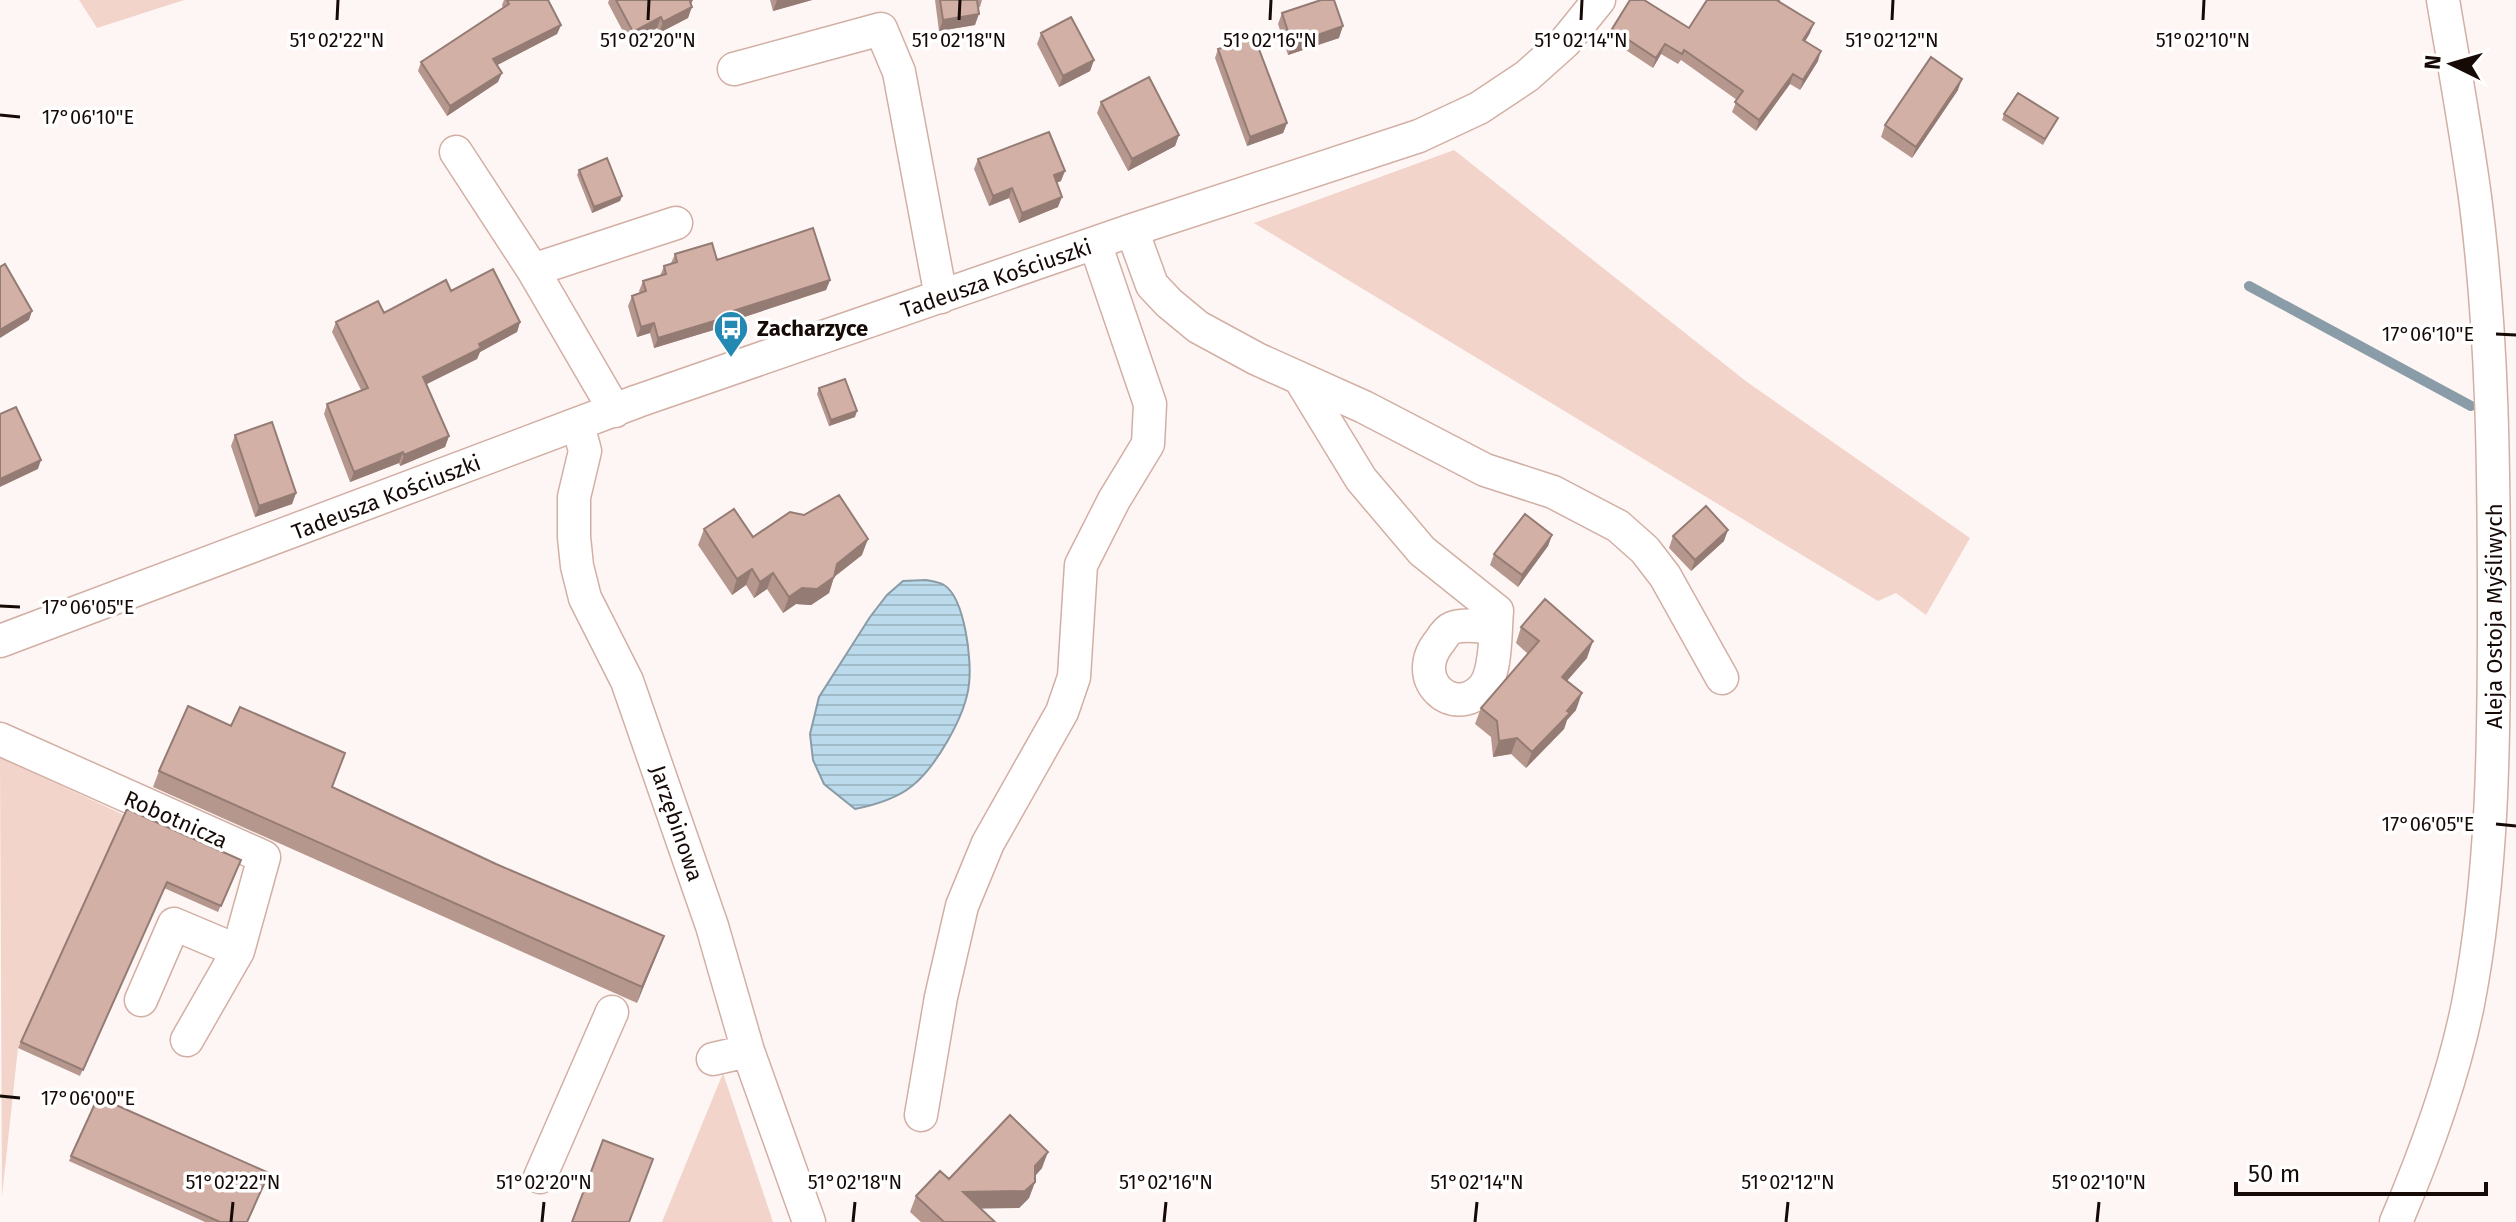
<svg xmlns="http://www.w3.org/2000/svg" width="2516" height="1222" font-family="'Fira Sans',sans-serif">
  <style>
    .grass { fill: #f2d4ca }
    .water { fill: url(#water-rules); stroke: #8a9ca7; stroke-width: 2 }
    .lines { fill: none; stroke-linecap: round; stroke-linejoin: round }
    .stream { stroke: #8a9ca7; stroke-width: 10 }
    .minor-casing { stroke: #d2afa4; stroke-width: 35 }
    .minor { stroke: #fff; stroke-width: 32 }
    .wall { fill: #b5978e }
    .shaded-wall { fill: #947b74 }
    .building { fill: #d3b0a5; stroke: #947b74; stroke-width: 2 }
    .ticks { fill: none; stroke: #160a07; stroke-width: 3 }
    .labels { text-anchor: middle; stroke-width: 7; stroke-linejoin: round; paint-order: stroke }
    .street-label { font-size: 22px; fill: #160a07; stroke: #fff }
    .poi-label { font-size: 22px; font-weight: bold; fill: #160a07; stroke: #fff; text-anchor: start }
    .ticks-label { font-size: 20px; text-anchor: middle; fill: #160a07; stroke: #fff; stroke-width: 7; stroke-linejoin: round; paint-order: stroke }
  </style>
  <defs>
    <pattern id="water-rules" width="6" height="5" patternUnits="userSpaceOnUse" patternTransform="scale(2)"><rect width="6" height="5" fill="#bbdaeb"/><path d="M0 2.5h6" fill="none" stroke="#a0bac8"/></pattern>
  </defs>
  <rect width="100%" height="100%" fill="#fef6f4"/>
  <path class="grass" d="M 79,0 L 184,0 L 97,28 Z
    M 1454,150 L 1747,382 L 1970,538 L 1926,615 L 1896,593 L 1878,601 L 1254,223 Z
    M 0,757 L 124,815 L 18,1048 L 2,1196 Z
    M 723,1073 L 773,1222 L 662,1222 Z"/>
  <path class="water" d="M 926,580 C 931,581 939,582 944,585 C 965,598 972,661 969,684 C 966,715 936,767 912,786 C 896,799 875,805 855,809 L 824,784 L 813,760 L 810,734 L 819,697 L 870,617 L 887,595 L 903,581 Z"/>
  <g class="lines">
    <path class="stream" d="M 2249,286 L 2471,406"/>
    <g class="minor-casing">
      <path id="minor" d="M 734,69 L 881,29 L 899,72 L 941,297
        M 456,152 L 533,270 L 615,411
        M 1132,230 L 1152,285 L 1169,303 L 1198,327 L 1257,359 L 1364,407 L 1485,470 L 1553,492 L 1618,526 L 1645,550 L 1665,576 L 1722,678
        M 533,270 L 676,223
        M 1300,379 L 1361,479 L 1422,551 L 1497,611 C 1495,631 1497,674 1482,689 C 1453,719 1408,679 1440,641 C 1443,636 1447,630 1452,628 C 1465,623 1482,627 1496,628
        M 578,425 L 585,451 L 574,497 L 574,537 L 577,566 L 585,598 L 627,681 L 712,926 L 748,1051 L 809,1222
        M 0,641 L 638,401 L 1132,230 L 1419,136 L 1479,108 L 1527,76 L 1565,42 L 1599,0
        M 0,739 L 264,857 L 238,951 L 187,1040
        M 141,1000 L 174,924 L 238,951
        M 713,1059 L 748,1051
        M 921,1115 L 941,997 L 962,906 L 988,843 L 1062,712 L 1074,677 L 1081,565 L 1114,500 L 1148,444 L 1150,404 L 1095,243
        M 540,1177 L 612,1012
        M 2396,1222 C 2426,1152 2453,1079 2468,1004 C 2493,874 2494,744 2494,613 C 2494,474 2493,335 2475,197 C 2466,131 2454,65 2443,0"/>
    </g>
    <use href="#minor" class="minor"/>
  </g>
  <path class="wall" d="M 504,0 L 548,0 L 561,25 L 557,34 L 496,65 L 498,82 L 447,116 L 418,71 L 421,62 L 503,8 L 502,5 Z
    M 609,0 L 692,0 L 692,1 L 688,18 L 659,33 L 657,28 L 629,43 L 608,3 Z
    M 770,0 L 812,0 L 773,11 Z
    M 935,0 L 982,0 L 980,7 L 978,7 L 975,25 L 939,31 Z
    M 1781,2 L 1810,33 L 1805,41 L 1818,61 L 1800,90 L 1790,84 L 1756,131 L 1732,112 L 1737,100 L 1681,60 L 1678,64 L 1661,54 L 1653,68 L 1609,39 L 1612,29 L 1689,28 Z
    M 1282,13 L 1339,38 L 1288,55 L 1278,24 Z
    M 1041,33 L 1094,60 L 1090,71 L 1059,87 L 1037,44 Z
    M 1218,49 L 1287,123 L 1283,133 L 1247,146 L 1215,58 Z
    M 1958,90 L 1912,158 L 1881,137 L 1885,125 Z
    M 1101,102 L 1179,135 L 1175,146 L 1128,171 L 1097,113 Z
    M 2004,114 L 2058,118 L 2043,145 L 2002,120 Z
    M 978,159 L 1061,181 L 1056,183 L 1058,207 L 1019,223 L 1009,198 L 989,206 L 974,169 Z
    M 579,170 L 622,196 L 620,201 L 592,213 L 577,175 Z
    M 675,254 L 717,260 L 830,280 L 826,290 L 732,321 L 730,325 L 654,348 L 650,333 L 637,337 L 628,306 L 632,296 L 640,293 L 639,291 L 643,281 L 660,276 L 664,266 L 671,263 Z
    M 451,291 L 520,322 L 517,332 L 480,352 L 477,359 L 426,384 L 449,436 L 445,447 L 400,466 L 399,463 L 350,482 L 324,414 L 327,404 L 361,390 L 332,332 L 336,322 L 384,313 Z
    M 819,388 L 855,417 L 829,426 L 817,394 Z
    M 235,435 L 296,493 L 292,504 L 255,517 L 231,446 Z
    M 704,529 L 753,537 L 862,555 L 834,577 L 829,593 L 811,605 L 796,604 L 783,613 L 767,589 L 754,598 L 746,585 L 732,595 L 698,545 Z
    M 1552,535 L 1548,546 L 1518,587 L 1490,565 L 1494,554 Z
    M 1673,536 L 1724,541 L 1691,571 L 1669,548 Z
    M 1521,627 L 1587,658 L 1567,681 L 1576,710 L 1567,720 L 1564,729 L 1526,768 L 1511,754 L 1493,757 L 1491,737 L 1475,724 L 1481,708 L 1528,654 L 1516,643 Z
    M 231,726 L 332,787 L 496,864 L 664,936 L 637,1003 L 153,787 L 159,771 Z
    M 127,809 L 241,860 L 218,912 L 164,888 L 80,1076 L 18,1048 Z
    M 71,1156 L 247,1222 L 205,1222 L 69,1161 Z
    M 1042,1168 L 1035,1176 L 1035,1182 L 1029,1198 L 1019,1208 L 980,1208 L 995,1222 L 921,1222 L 910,1212 L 916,1196 L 949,1179 Z"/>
  <path class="shaded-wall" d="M 777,0 L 812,0 L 773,11 Z
    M 692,1 L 689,9 L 692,7 L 688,18 L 659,33 L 663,22 Z
    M 979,14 L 975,25 L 939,31 L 943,20 Z
    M 661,17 L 657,28 L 629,43 L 633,32 Z
    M 1814,23 L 1810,33 L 1800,50 L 1803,40 Z
    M 561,25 L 557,34 L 490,69 L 493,59 Z
    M 1343,26 L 1339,38 L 1288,55 L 1292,44 Z
    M 1665,44 L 1661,54 L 1653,68 L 1656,58 Z
    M 1821,51 L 1818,61 L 1800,90 L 1803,80 Z
    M 1094,60 L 1090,71 L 1059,87 L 1063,76 Z
    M 502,73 L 498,82 L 447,116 L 450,106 Z
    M 1793,74 L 1790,84 L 1756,131 L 1759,120 Z
    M 1962,79 L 1958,90 L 1912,158 L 1916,147 Z
    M 1287,123 L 1283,133 L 1247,146 L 1250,137 Z
    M 1179,135 L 1175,146 L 1128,171 L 1132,159 Z
    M 1065,171 L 1061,181 L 1050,185 L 1054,175 Z
    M 1012,188 L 1009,198 L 989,206 L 993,196 Z
    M 622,196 L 620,201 L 592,213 L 594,207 Z
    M 1062,197 L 1058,207 L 1019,223 L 1022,213 Z
    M 830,280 L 826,290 L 732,321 L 730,325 L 654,348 L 658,338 L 733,311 Z
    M 32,311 L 29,320 L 0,338 L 0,330 Z
    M 520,322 L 517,332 L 480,352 L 477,359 L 419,388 L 423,377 L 479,344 Z
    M 654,323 L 650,333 L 637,337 L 641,327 Z
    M 857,411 L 855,417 L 829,426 L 831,420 Z
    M 449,436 L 445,447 L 400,466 L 404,455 Z
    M 403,452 L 399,463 L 350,482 L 354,472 Z
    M 41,460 L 38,469 L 0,487 L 0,479 Z
    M 296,493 L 292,504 L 255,517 L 259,506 Z
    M 1728,530 L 1724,541 L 1691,571 L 1695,560 Z
    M 1552,535 L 1548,546 L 1518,587 L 1522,575 Z
    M 868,539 L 862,555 L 834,577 L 829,593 L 811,605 L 796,604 L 783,613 L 789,597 L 837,564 Z
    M 752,569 L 746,585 L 732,595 L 737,579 Z
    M 773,573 L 767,589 L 754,598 L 760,582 Z
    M 1593,641 L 1587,658 L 1556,693 L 1562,677 Z
    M 1582,693 L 1576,710 L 1567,720 L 1564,729 L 1526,768 L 1532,752 Z
    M 1517,738 L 1511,754 L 1493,757 L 1499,741 Z
    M 664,936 L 658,952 L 637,1003 L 642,987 Z
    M 1048,1152 L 1042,1168 L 1029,1183 L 1035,1166 Z
    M 1035,1182 L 1029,1198 L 1019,1208 L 957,1209 L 963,1192 Z"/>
  <path class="building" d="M 507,0 L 548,0 L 561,25 L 493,59 L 502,73 L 450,106 L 421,62 L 509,4 Z
    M 616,0 L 692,0 L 690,2 L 692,7 L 663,22 L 661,17 L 633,32 Z
    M 940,0 L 977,0 L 979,14 L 943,20 Z
    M 1321,0 L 1334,0 L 1343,26 L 1292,44 L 1282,13 Z
    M 1630,0 L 1644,0 L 1689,28 L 1707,0 L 1779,0 L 1778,1 L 1814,23 L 1803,40 L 1821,51 L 1803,80 L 1793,74 L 1759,120 L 1735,102 L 1743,91 L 1684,50 L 1682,54 L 1665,44 L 1656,58 L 1612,29 Z
    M 1071,17 L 1094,60 L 1063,76 L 1041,33 Z
    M 1254,36 L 1287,123 L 1250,137 L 1218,49 Z
    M 1931,57 L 1962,79 L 1916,147 L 1885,125 Z
    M 1149,77 L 1179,135 L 1132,159 L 1101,102 Z
    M 2018,93 L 2058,118 L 2045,139 L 2004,114 Z
    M 1049,132 L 1065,171 L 1054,175 L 1062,197 L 1022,213 L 1012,188 L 993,196 L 978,159 Z
    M 607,158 L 622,196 L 594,207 L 579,170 Z
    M 813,228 L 830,280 L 733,311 L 734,315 L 658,338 L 654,323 L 641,327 L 632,296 L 646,291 L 643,281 L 666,274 L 664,266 L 677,262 L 675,254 L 712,243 L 717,260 Z
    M 5,264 L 32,311 L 0,330 L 0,267 Z
    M 493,269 L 520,322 L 479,344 L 481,348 L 423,377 L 449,436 L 404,455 L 403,452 L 354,472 L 327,404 L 368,388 L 336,322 L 378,301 L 384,313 L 446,280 L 451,291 Z
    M 845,379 L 857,411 L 831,420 L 819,388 Z
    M 16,407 L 41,460 L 0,479 L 0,414 Z
    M 272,422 L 296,493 L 259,506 L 235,435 Z
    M 839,495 L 868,539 L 837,564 L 834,577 L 817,589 L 802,588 L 789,597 L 773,573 L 760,582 L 752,569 L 737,579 L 704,529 L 734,509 L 753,537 L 790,512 L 804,515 Z
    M 1706,506 L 1728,530 L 1695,560 L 1673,536 Z
    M 1525,514 L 1552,535 L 1522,575 L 1494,554 Z
    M 1545,599 L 1593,641 L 1562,677 L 1582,693 L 1567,711 L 1570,713 L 1532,752 L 1517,738 L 1499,741 L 1497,721 L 1481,708 L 1539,641 L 1521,627 Z
    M 188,706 L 231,726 L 240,707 L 345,753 L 332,787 L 496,864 L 664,936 L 642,987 L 159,771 Z
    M 127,809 L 241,860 L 221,906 L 167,882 L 83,1070 L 21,1042 Z
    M 98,1097 L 269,1173 L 247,1222 L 220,1222 L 71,1156 Z
    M 1010,1115 L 1048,1152 L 1035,1166 L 1035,1182 L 1025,1191 L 963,1192 L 995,1222 L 944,1222 L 916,1196 L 940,1171 L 949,1179 Z
    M 603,1140 L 653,1159 L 629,1222 L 572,1222 Z"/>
  <path class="ticks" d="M 337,20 L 338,0M 648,20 L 649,0M 959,20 L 960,0M 1270,20 L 1271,0M 1581,20 L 1582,0M 1892,20 L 1893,0M 2203,20 L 2204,0M 0,115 L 20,117M 2496,334 L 2516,335M 0,606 L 20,607M 2496,824 L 2516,826M 0,1096 L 20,1098M 231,1222 L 233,1202M 542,1222 L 544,1202M 853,1222 L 855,1202M 1164,1222 L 1166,1202M 1475,1222 L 1477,1202M 1786,1222 L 1788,1202M 2097,1222 L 2099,1202"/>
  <defs>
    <g id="bus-pin" transform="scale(1.8)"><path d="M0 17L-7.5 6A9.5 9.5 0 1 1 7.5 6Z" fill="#2489b2" stroke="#fff"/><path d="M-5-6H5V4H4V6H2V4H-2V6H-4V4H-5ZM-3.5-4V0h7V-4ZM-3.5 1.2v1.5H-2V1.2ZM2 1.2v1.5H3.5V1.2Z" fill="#fff"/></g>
  </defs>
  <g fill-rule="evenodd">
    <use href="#bus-pin" x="731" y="328"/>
  </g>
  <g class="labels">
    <g class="street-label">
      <text transform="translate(996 278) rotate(-19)" y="8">Tadeusza Kościuszki</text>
      <text transform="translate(386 497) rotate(-21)" y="8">Tadeusza Kościuszki</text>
      <text transform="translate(2494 616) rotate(-90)" y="8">Aleja Ostoja Myśliwych</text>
      <text transform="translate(176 819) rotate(24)" y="8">Robotnicza</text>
      <text transform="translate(677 823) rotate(71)" y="8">Jarzębinowa</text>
    </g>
    <g class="poi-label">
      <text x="757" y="336">Zacharzyce</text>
    </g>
  </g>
  <g class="ticks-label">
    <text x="337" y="47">51°02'22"N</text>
    <text x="648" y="47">51°02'20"N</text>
    <text x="959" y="47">51°02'18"N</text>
    <text x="1270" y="47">51°02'16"N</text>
    <text x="1581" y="47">51°02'14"N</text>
    <text x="1892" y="47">51°02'12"N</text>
    <text x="2203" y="47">51°02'10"N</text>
    <text x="88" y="124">17°06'10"E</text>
    <text x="2428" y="341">17°06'10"E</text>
    <text x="88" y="614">17°06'05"E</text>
    <text x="2428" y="831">17°06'05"E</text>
    <text x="88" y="1105">17°06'00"E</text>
    <text x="233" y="1189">51°02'22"N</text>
    <text x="544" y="1189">51°02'20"N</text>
    <text x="855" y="1189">51°02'18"N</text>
    <text x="1166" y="1189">51°02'16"N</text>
    <text x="1477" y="1189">51°02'14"N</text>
    <text x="1788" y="1189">51°02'12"N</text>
    <text x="2099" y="1189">51°02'10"N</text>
  </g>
  <g transform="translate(2452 64) rotate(275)" stroke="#ffffff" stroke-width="6" paint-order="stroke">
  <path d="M0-6L14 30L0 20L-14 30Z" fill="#160a07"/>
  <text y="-12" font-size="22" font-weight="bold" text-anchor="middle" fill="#160a07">N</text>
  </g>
  <path d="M2236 1182v12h250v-12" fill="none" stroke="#160a07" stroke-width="4"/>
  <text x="2248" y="1182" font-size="24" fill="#160a07" stroke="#ffffff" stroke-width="6" paint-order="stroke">50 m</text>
</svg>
